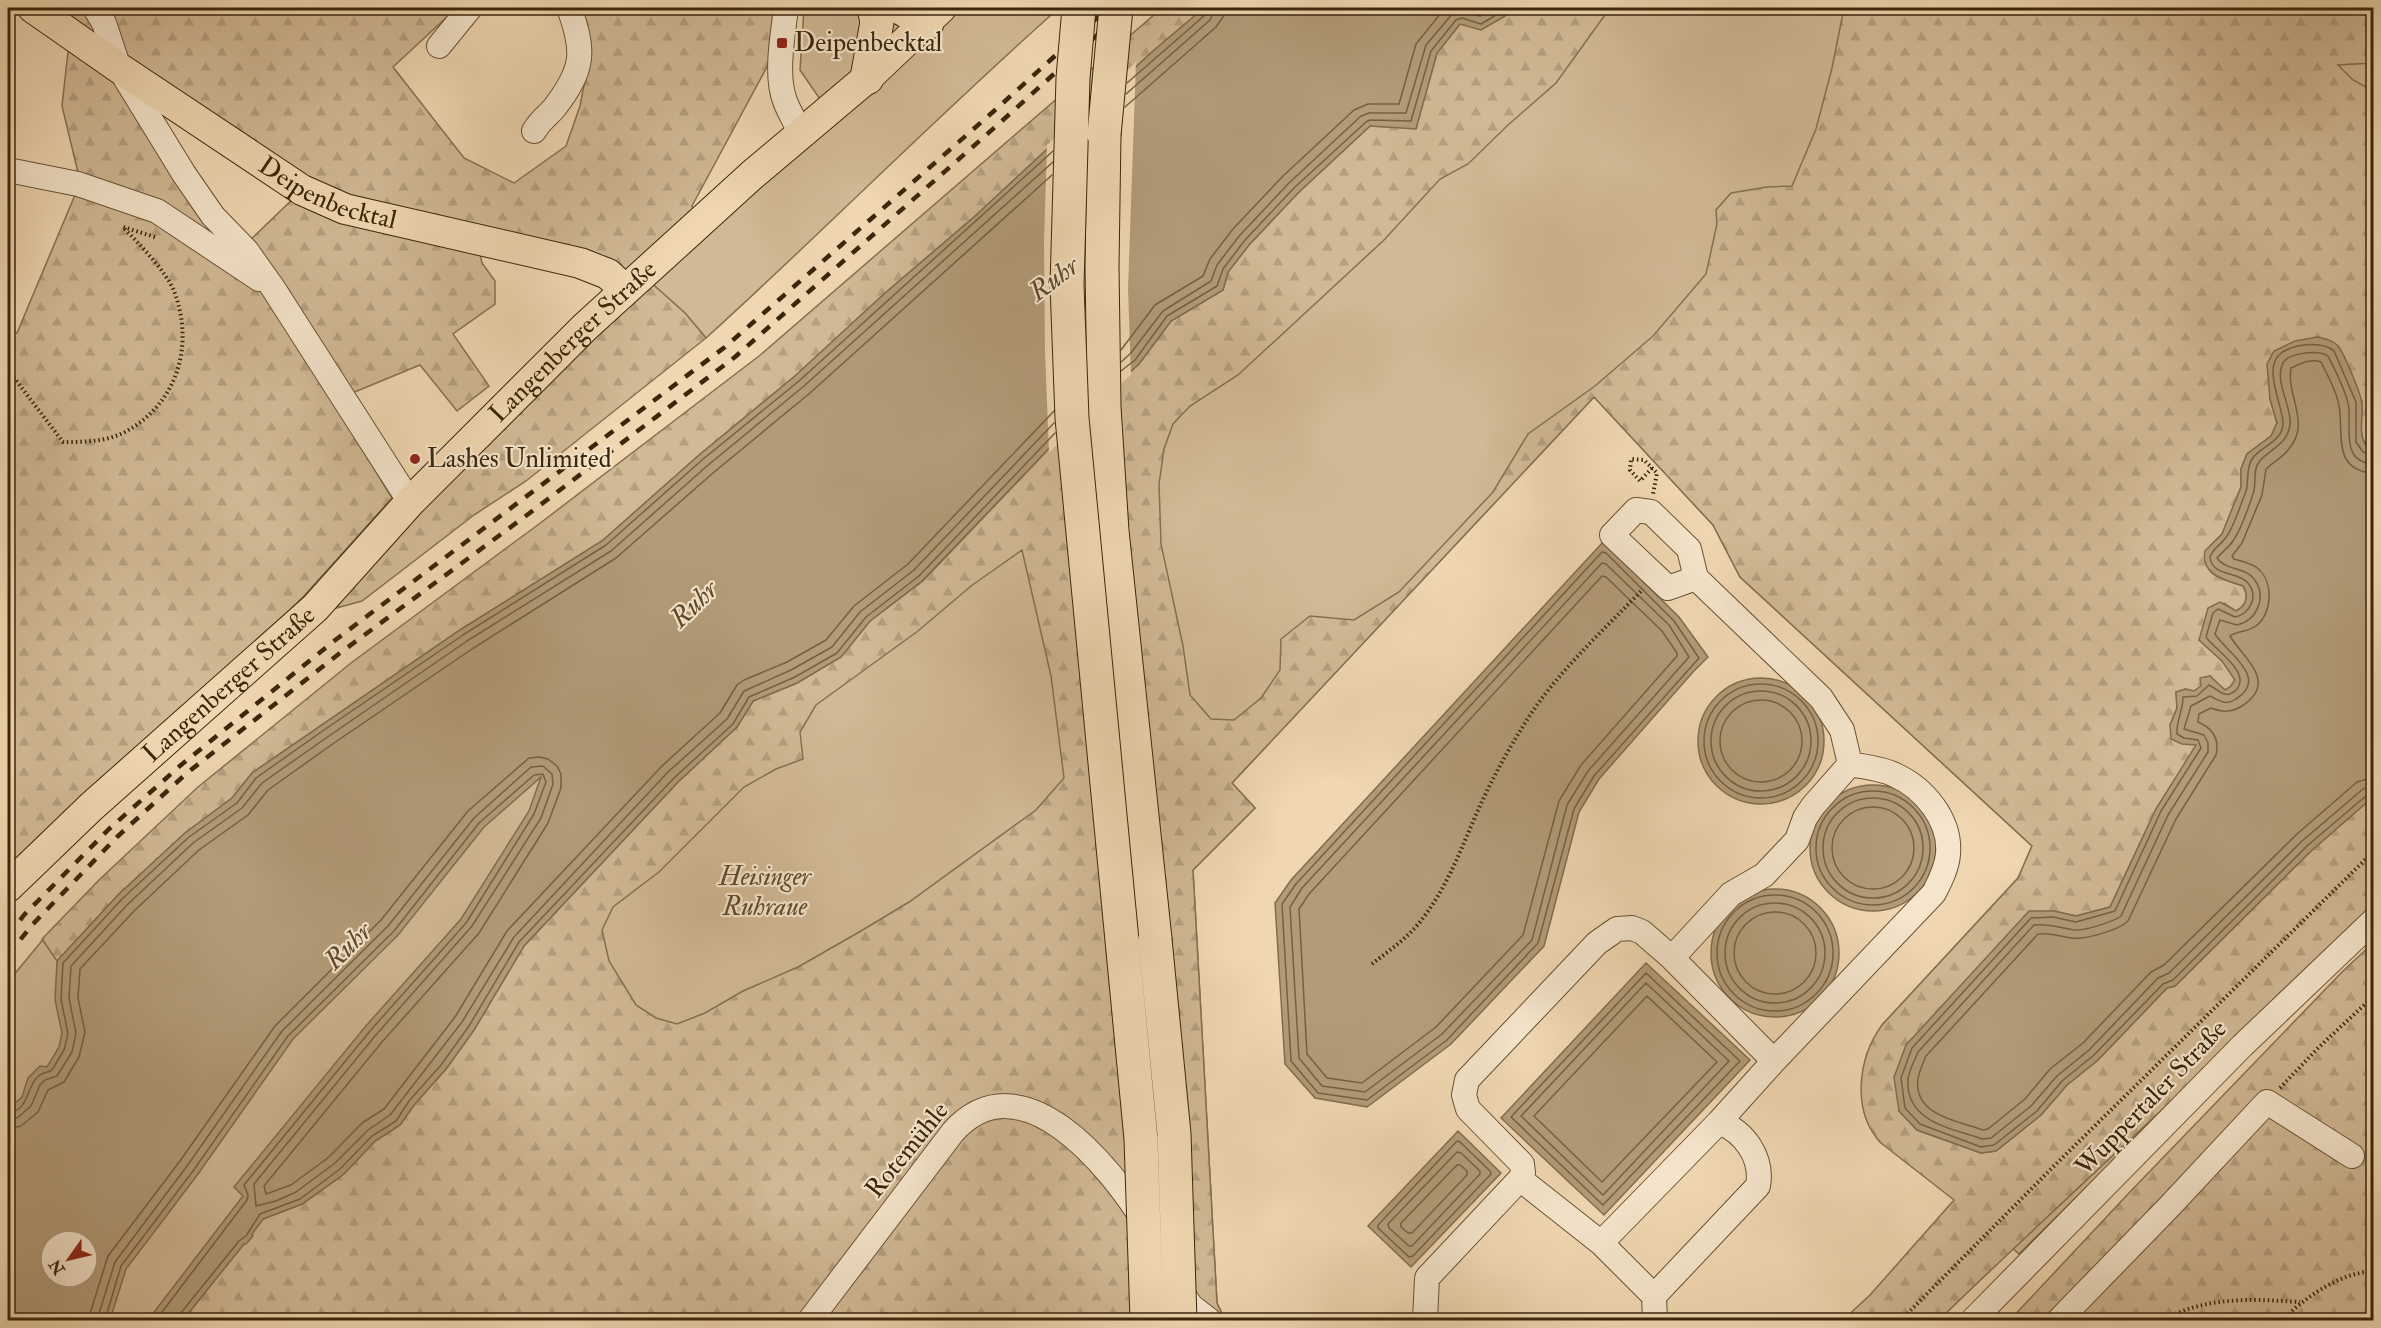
<svg xmlns="http://www.w3.org/2000/svg" width="2381" height="1328" font-family="'IM FELL Double Pica',serif">
	<style>
		.green { fill: #d1b995; stroke: #867050; stroke-width: 1.5; fill-rule: evenodd }
		.forest { fill: url(#forest-firs); stroke: #867050; stroke-width: 1.5; fill-rule: evenodd }
		.water { fill: #b29b78; stroke: #826c4c; stroke-width: 1.5; fill-rule: evenodd }
		.pier { fill: #f0d7b1 }
		.lines { fill: none; stroke-linecap: round; stroke-linejoin: round }
		.shore { stroke: #766041; stroke-width: 1.5 }
		.minor-casing { stroke: #685234; stroke-width: 26 }
		.major-casing { stroke: #3a260a; stroke-width: 32 }
		.highway-casing { stroke: #3a260a; stroke-width: 35 }
		.path { stroke: #3a260a; stroke-width: 4; stroke-dasharray: 1.5 3; stroke-linecap: butt }
		.minor { stroke: #f5e5cc; stroke-width: 24 }
		.major { stroke: #f0d7b1; stroke-width: 30 }
		.highway { stroke: #f0d7b1; stroke-width: 33 }
		.rail { stroke: #3a260a; stroke-width: 4.5; stroke-dasharray: 10 10; stroke-linecap: butt }
		.highway-bridge-casing { stroke: #3a260a; stroke-width: 35; stroke-linecap: butt }
		.highway-bridge { stroke: #f0d7b1; stroke-width: 33 }
		.poi-dot { fill: #8f2418; stroke: #f5e5cc; stroke-width: 2 }
		.labels { text-anchor: middle; dominant-baseline: central; stroke-width: 4.5; stroke-linejoin: round; paint-order: stroke }
		.poi-label { font-size: 26px; fill: #3a260a; stroke: #f5e5cc; text-anchor: start }
		.street-label { font-size: 26px; fill: #3a260a; stroke: #f5e5cc }
		.park-label { font-size: 26px; font-style: italic; fill: #604b2d; stroke: #f5e5cc }
		.water-label { font-size: 27px; font-style: italic; fill: #5e492b; stroke: #f5e5cc }
	</style>
	<defs>
		<pattern id="forest-firs" width="22" height="20" patternUnits="userSpaceOnUse" patternTransform="scale(1.5)"><rect width="22" height="20" fill="#d1b995"/><path d="M5 1l3.5 6h-7zM16 11l3.5 6h-7z" fill="#b49f7f"/></pattern>
	</defs>
	<rect width="100%" height="100%" fill="#f0d7b1"/>
	<filter id="stains"><feTurbulence type="fractalNoise" baseFrequency=".00333" numOctaves="4"/><feColorMatrix values="0 0 0 0 .2 0 0 0 0 .09 0 0 0 0 .02 0 0 0 .5 -.17"/></filter>
	<radialGradient id="worn" r=".72"><stop offset=".6" stop-color="#630" stop-opacity="0"/><stop offset="1" stop-color="#630" stop-opacity=".3"/></radialGradient>
	<path class="green" d="M804,8H1059C938,115 825,230 706,338L685,313L648,280L835,121L800,70Z
		M1169,8H2373V908L2236,1039L2019,1254L1957,1198L1879,1141L1864,1112L1862,1081L1866,1056L1882,1025L2018,878L2032,846L1740,577L1713,525L1594,397L1232,783L1255,808L1193,870L1217,1303L1225,1320H8V982L45,937L751,368ZM51,1241H87V1277H51Z"/>
	<path class="forest" d="M35,8H454L449,15L393,67L464,158L514,183L566,146L580,106L590,53L568,8H775L768,65L692,206L700,225L625,288L344,208Z
		M1162,8H1204L1153,51L974,217L884,294L795,376L698,456L602,541L460,630L252,773L232,798L185,833L118,895L57,961L42,939L99,880L198,787L351,663L539,524L759,356Z
		M1508,8H1610L1556,83L1508,125L1468,164L1440,179L1384,240L1238,375L1190,406L1173,424L1164,449L1159,484L1161,544L1183,646L1190,695L1211,719L1234,720L1261,698L1280,670L1281,639L1310,616L1354,620L1399,592L1493,492L1528,434L1595,386L1653,336L1706,274L1717,224L1716,210L1731,193L1767,187L1792,186L1816,129L1832,68L1843,13L1846,8H2373V63L2338,65L2353,80L2373,91V451C2356,442 2362,418 2362,401L2270,399L2277,423L2271,436L2247,454L2241,469V487L2222,534L2205,551C2202,576 2222,579 2243,586C2249,596 2247,605 2236,611L2224,603L2199,640L2222,661L2236,680L2231,686L2225,690L2210,676L2201,678V686L2194,691L2185,689L2176,692L2177,708L2170,725L2197,745L2156,809L2110,907L2076,916L2054,911L1899,1111L1917,1130L1981,1153L1996,1151L2041,1115L2067,1085L2098,1060L2167,988L2175,986L2311,851L2373,797V914C2229,1050 2081,1182 1939,1320H1843L1870,1295L1954,1200L1881,1143C1851,1111 1858,1058 1882,1025L2018,878L2032,846L1740,577L1713,525L1594,397L1232,783L1255,808L1193,870L1217,1303L1225,1320H183L263,1219L302,1204L344,1174L375,1141L400,1125L414,1105L446,1069L474,1030L524,946L678,782L737,727L753,701L797,683L841,657L870,621L923,581L1083,413L1139,364L1171,321L1223,290L1228,272L1249,245L1298,193L1370,126L1416,128L1437,53L1460,24L1507,15ZM1022,550L1051,676L1064,778L1036,810L909,902L861,931L798,967L743,991L705,1013L677,1024L656,1018L636,1005L609,961L602,930L613,907L659,872L744,787L776,769L803,759L800,732L816,705L918,631L971,586Z
		M70,34L129,75L256,264L80,181L62,106Z
		M80,183L260,268L334,403L392,498L303,597L8,883V327L17,333Z
		M301,191L477,241L482,263L495,281V304L453,334L489,386L457,411L420,365L345,396L243,247Z
		M648,280L685,313L706,338L526,481L474,515L362,601L318,613Z
		M2373,943V1320H2010L2128,1194L2342,972Z"/>
	<path class="water" d="M1204,8H1508L1507,15L1481,30L1460,24L1437,53L1416,129L1370,126L1298,193L1249,245L1228,272L1223,290L1171,321L1139,364L1083,413L922,581L870,621L841,657L797,683L753,701L737,727L678,782L524,946L474,1030L446,1069L414,1105L400,1125L375,1141L344,1174L302,1204L263,1219L252,1234L253,1236L246,1244H244L183,1320H148L243,1196L234,1187L365,1027L461,919L529,811L541,777L484,827L398,935L293,1039L198,1174L126,1269L110,1320H8V1109L22,1097L28,1078L40,1066L47,1067L59,1047L62,1033L55,1000L57,961L118,895L185,833L232,798L252,773L460,630L602,541L698,456L795,376L884,294L974,217L1153,51ZM51,1241H87V1277H51Z
		M2317,337C2325,339 2333,340 2338,346C2344,353 2359,390 2361,399C2366,418 2353,440 2373,451V797L2311,851L2175,986L2167,988L2098,1060L2067,1085L2041,1115L1996,1151L1981,1153L1917,1130L1899,1111L1894,1077L1906,1045L2029,911H2054L2076,916L2110,907L2156,809L2196,745L2182,744L2171,739L2170,725L2177,708L2176,692L2186,689L2194,691L2201,686L2200,678L2210,676L2225,690L2231,686L2235,680L2222,661L2199,640L2208,608L2220,602L2236,611C2247,605 2249,596 2243,586C2225,580 2200,574 2205,551L2222,534L2241,487V469L2247,454L2271,436L2277,423L2270,399L2267,364L2274,351L2295,341Z
		M1603,542L1679,617L1708,657L1693,672L1599,779L1579,812L1544,946L1451,1044L1367,1107L1315,1098L1285,1064L1275,903L1291,880Z
		M1698 741a63 63 0 1 1 126 0a63 63 0 1 1-126 0Z
		M1810 848a63 63 0 1 1 126 0a63 63 0 1 1-126 0Z
		M1711 953a64 64 0 1 1 128 0a64 64 0 1 1-128 0Z
		M1646,963L1750,1060L1604,1215L1501,1118Z
		M1458,1131L1501,1173L1411,1267L1368,1226Z"/>
	<path class="pier" d="M1136,62L1128,289L1131,375L1085,415L1049,453L1045,352L1044,243L1047,145Z"/>
	<g class="lines">
		<path class="shore" d="M1127,83L1205,15L1208,8
			M1126,94L1210,20L1215,8
			M1125,107L1216,27L1223,17L1224,8
			M1121,350L1155,305L1203,276L1210,259L1233,229L1282,177L1354,110L1368,104H1399L1416,44L1445,8
			M1121,362L1130,354L1163,311L1211,281L1217,265L1240,235L1289,183L1361,116L1369,113H1406L1426,45L1453,13L1462,11L1480,16L1494,8
			M1121,371L1135,360L1167,316L1217,286L1223,269L1245,240L1294,188L1366,122L1370,120L1411,121L1431,51L1456,20L1462,18L1481,24L1501,12L1502,8
			M2374,456L2363,452L2356,442V402L2334,351C2321,340 2291,344 2279,355C2264,369 2282,405 2283,422C2284,442 2260,446 2252,459C2245,470 2250,483 2245,494C2239,508 2235,524 2227,536C2222,544 2213,548 2210,557C2212,577 2238,571 2248,583C2259,596 2250,614 2235,617L2218,609L2213,613L2206,637C2214,649 2251,672 2237,689C2226,701 2219,690 2209,685L2197,696L2183,697C2183,711 2176,721 2177,734L2184,738L2198,740L2201,748L2161,811L2115,911L2076,922L2053,917L2031,918L1912,1048L1901,1078L1905,1108L1920,1124L1981,1147L1994,1145L2037,1111L2062,1081L2094,1055L2163,984L2173,980L2307,846L2367,795L2374,793
			M2374,464C2338,462 2353,424 2348,403C2344,387 2335,370 2328,356C2318,349 2286,353 2282,365C2275,383 2292,407 2290,424C2288,445 2270,448 2259,462C2252,471 2257,484 2253,494C2248,509 2242,528 2233,541C2229,547 2222,552 2217,558C2226,571 2246,567 2254,579C2267,596 2258,620 2237,625L2220,620L2215,634C2226,652 2270,678 2236,699C2226,706 2220,701 2210,696L2191,706L2184,729L2204,735L2208,743V752L2168,815L2121,916C2113,922 2084,931 2074,930C2060,928 2049,923 2034,925L1918,1052C1915,1060 1909,1070 1908,1079C1905,1122 1951,1128 1982,1139L1991,1138L2031,1106L2057,1076L2089,1050L2158,978L2169,973L2302,841L2363,789L2374,786
			M2374,473C2331,471 2344,431 2339,406C2337,391 2327,375 2321,362C2311,358 2300,364 2291,368C2286,397 2312,423 2288,450C2282,458 2273,462 2266,469L2262,495L2242,543L2232,556L2234,559C2241,561 2250,563 2256,567C2274,580 2273,613 2256,626C2248,632 2237,631 2230,636C2243,658 2279,682 2242,706C2231,713 2222,712 2211,708L2199,714L2198,722C2212,728 2220,738 2216,755L2176,819L2128,921C2119,930 2085,940 2072,938C2060,937 2051,932 2038,934L1926,1056C1923,1063 1919,1072 1918,1079C1913,1115 1957,1121 1983,1130L1988,1129L2025,1099L2050,1069L2083,1043L2151,972L2164,965L2297,834L2357,782L2374,777
			M1602,552L1606,553L1674,621L1699,658L1594,776L1574,809L1538,943L1447,1040L1367,1100L1318,1093L1291,1061L1282,904L1296,884Z
			M1602,563L1606,564L1669,625L1689,657L1588,771L1567,805L1532,940L1442,1034L1365,1092L1322,1086L1299,1058L1290,907L1302,888Z
			M1602,576L1606,577L1662,631L1677,653V656L1581,765L1559,801L1523,935L1436,1027L1362,1083L1327,1078L1307,1054L1299,909L1309,894Z
			M1704 741a57 57 0 1 1 114 0a57 57 0 1 1-114 0Z
			M1711 741a50 50 0 1 1 100 0a50 50 0 1 1-100 0Z
			M1720 741a41 41 0 1 1 82 0a41 41 0 1 1-82 0Z
			M1816 848a57 57 0 1 1 114 0a57 57 0 1 1-114 0Z
			M1823 848a50 50 0 1 1 100 0a50 50 0 1 1-100 0Z
			M1832 848a41 41 0 1 1 82 0a41 41 0 1 1-82 0Z
			M1717 953a58 58 0 1 1 116 0a58 58 0 1 1-116 0Z
			M1725 953a50 50 0 1 1 100 0a50 50 0 1 1-100 0Z
			M1734 953a41 41 0 1 1 82 0a41 41 0 1 1-82 0Z
			M1646,973L1740,1061L1603,1205L1511,1117Z
			M1646,983L1729,1061L1603,1195L1521,1116Z
			M1647,996L1717,1062L1602,1182L1534,1116Z
			M8,1113C28,1110 26,1092 35,1080C40,1072 45,1074 52,1070L64,1050L68,1034L61,999L63,963L122,899L189,837L237,803L256,778L324,730L463,635L606,545L702,460L799,381L1053,151
			M8,1120L17,1118L31,1106L40,1085L45,1080L57,1076L72,1052L76,1033L69,998L71,966L127,905L193,843L242,808L262,783L329,736L467,641L611,551L707,466L804,386L1053,162
			M8,1129L21,1126L38,1112L48,1090L64,1082L79,1057L85,1032L78,998L80,969L134,911L199,850L248,815L268,790L334,743L472,649L616,558L713,473L810,393L1052,175
			M1457,1141L1460,1142L1490,1171L1491,1174L1413,1256L1409,1257L1378,1228V1225Z
			M1457,1152L1461,1153L1480,1171V1174L1412,1246H1409L1389,1228L1388,1224Z
			M1457,1165H1460L1467,1171V1175L1412,1233H1408L1401,1227V1223Z
			M88,1320L108,1256L180,1161L275,1026L381,920L468,811L529,758L539,757L548,759L557,766L561,774V788L548,823L479,933L382,1042L264,1186L266,1194L291,1185L329,1157L362,1123L384,1109L455,1017L507,931L662,766L720,713L737,685L744,680L787,662L826,640L854,606L908,564L1054,411
			M97,1320L115,1262L187,1166L282,1031L388,926L474,818L531,767L543,766L552,774L553,784L541,818L472,926L375,1036L254,1184L256,1206L276,1201L296,1192L335,1163L368,1130L390,1115L462,1022L514,937L668,772L727,719L744,691L791,670L832,647L860,612L914,570L1054,423
			M105,1320L121,1266L193,1171L288,1036L394,931L479,823L534,775L543,774L546,782L534,814L466,923L370,1031L244,1185L248,1195L247,1200L156,1320
			M179,1320L180,1314L239,1241L246,1236L260,1214L300,1199L340,1169L372,1136L396,1121L409,1101L441,1065L469,1026L519,942L674,778L733,724L749,697L795,677L837,653L866,617L919,576L1055,433"/>
		<defs>
			<path id="minor" d="M95,8L104,23L119,68L184,174L213,216L246,250L273,288L410,502
				M786,8C783,34 775,75 785,101C789,112 796,123 801,134
				M439,46L470,8
				M534,131C541,119 547,117 555,107C584,69 585,51 569,8
				M8,170L78,184L157,211L259,279
				M1696,578L1668,588L1612,535L1636,510L1651,512L1689,549L1696,578L1821,698L1842,730L1850,764C1864,767 1881,768 1895,775C1924,788 1951,820 1948,854C1947,868 1940,881 1934,893L1774,1061
				M1672,958L1731,894L1764,875L1797,840L1805,818L1813,806L1850,764
				M1520,1179L1601,1243
				M1177,1286L1191,1306L1209,1320
				M810,1320L953,1132C1021,1056 1110,1166 1145,1223
				M1425,1320L1427,1278L1520,1179L1523,1173L1522,1164L1468,1109L1464,1095L1467,1080L1597,943L1617,929L1632,928L1642,932L1672,958L1774,1061L1719,1122C1745,1132 1763,1158 1758,1186L1654,1296
				M1655,1320L1654,1296L1601,1243L1719,1122
				M1973,1320L2242,1046L2374,920
				M2059,1320L2168,1208L2267,1102L2352,1156"/>
			<g id="major">
				<path id="s1" d="M33,8L119,68L302,190L345,209L580,263L608,274L625,290"/>
				<path id="s2" d="M8,887L91,807L315,608L410,502L585,327L752,175L867,78L941,8"/>
			</g>
			<path id="highway" d="M901,8L927,23
				M867,78L877,22L874,8
				M1104,135L1102,266L1104,407L1112,531L1155,939"/>
		</defs>
		<use href="#minor" class="minor-casing"/>
		<use href="#major" class="major-casing"/>
		<use href="#highway" class="highway-casing"/>
		<path class="path" d="M8,370L63,442C83,442 106,442 125,432C177,404 195,346 174,291C166,271 139,244 123,227L155,237
			M1652,468L1640,481L1630,470L1631,459L1644,460L1657,473L1653,494
			M1372,964C1390,950 1410,936 1423,918C1449,884 1462,846 1479,808C1492,779 1508,750 1525,723C1556,673 1602,632 1643,589
			M2280,1088L2319,1047L2374,996
			M1901,1320L2052,1168L2374,851
			M2163,1320C2207,1296 2252,1299 2300,1302
			M2282,1320C2306,1297 2339,1273 2374,1271"/>
		<use href="#minor" class="minor"/>
		<use href="#major" class="major"/>
		<use href="#highway" class="highway"/>
		<path class="rail" d="M8,936L24,915L109,829L181,765L334,641L725,347L994,111L1108,8
			M8,955L33,924L117,837L187,773L340,653L527,515L735,357L1003,120L1127,8"/>
		<defs>
			<path id="highway-bridge" d="M1079,8L1073,78L1067,285L1072,418L1141,1139L1147,1320
				M1104,135L1116,8
				M1155,939L1174,1134L1180,1320"/>
		</defs>
		<use href="#highway-bridge" class="highway-bridge-casing"/>
		<use href="#highway-bridge" class="highway-bridge"/>
	</g>
	<g class="poi-dot">
		<rect x="776" y="37" width="12" height="12" rx="3"/>
		<circle cx="415" cy="459" r="6"/>
	</g>
	<g class="labels">
		<g class="poi-label">
			<text x="794" y="43">Deipenbecktal</text>
			<text x="427" y="459">Lashes Unlimited</text>
		</g>
		<g class="street-label">
			<text stroke="none"><textPath href="#s1" startOffset="350">Deipenbecktal</textPath></text>
			<text stroke="none"><textPath href="#s2" startOffset="786">Langenberger Straße</textPath></text>
			<text stroke="none"><textPath href="#s2" startOffset="300">Langenberger Straße</textPath></text>
			<text transform="translate(2151 1098) rotate(-46)">Wuppertaler Straße</text>
			<text transform="translate(907 1150) rotate(-51)">Rotemühle</text>
		</g>
		<g class="park-label">
			<text x="765" y="877">Heisinger<tspan x="765" dy="30">Ruhraue</tspan></text>
		</g>
		<g class="water-label">
			<text transform="translate(1054 279) rotate(-37)">Ruhr</text>
			<text transform="translate(694 604) rotate(-44)">Ruhr</text>
			<text transform="translate(348 946) rotate(-45)">Ruhr</text>
		</g>
	</g>
	<rect width="2381" height="1328" fill="none" stroke="#f0d7b1" stroke-width="30"/>
	<rect x="9" y="9" width="2363" height="1310" fill="none" stroke="#3a260a" stroke-width="3"/>
	<rect x="15" y="15" width="2351" height="1298" fill="none" stroke="#3a260a" stroke-width="1.5"/>
	<g transform="translate(69 1259) rotate(236)"><circle r="28" fill="#f5e5cc" stroke="#aa997e" stroke-width="1.5"/>
	<path d="M0-4.5L10 22L0 15L-10 22Z" fill="#8f2418"/>
	<text y="-9" font-size="16" font-weight="bold" text-anchor="middle" fill="#3a260a">N</text>
	</g>
	<rect width="100%" height="100%" filter="url(#stains)"/>
	<rect width="100%" height="100%" fill="url(#worn)"/>
</svg>
